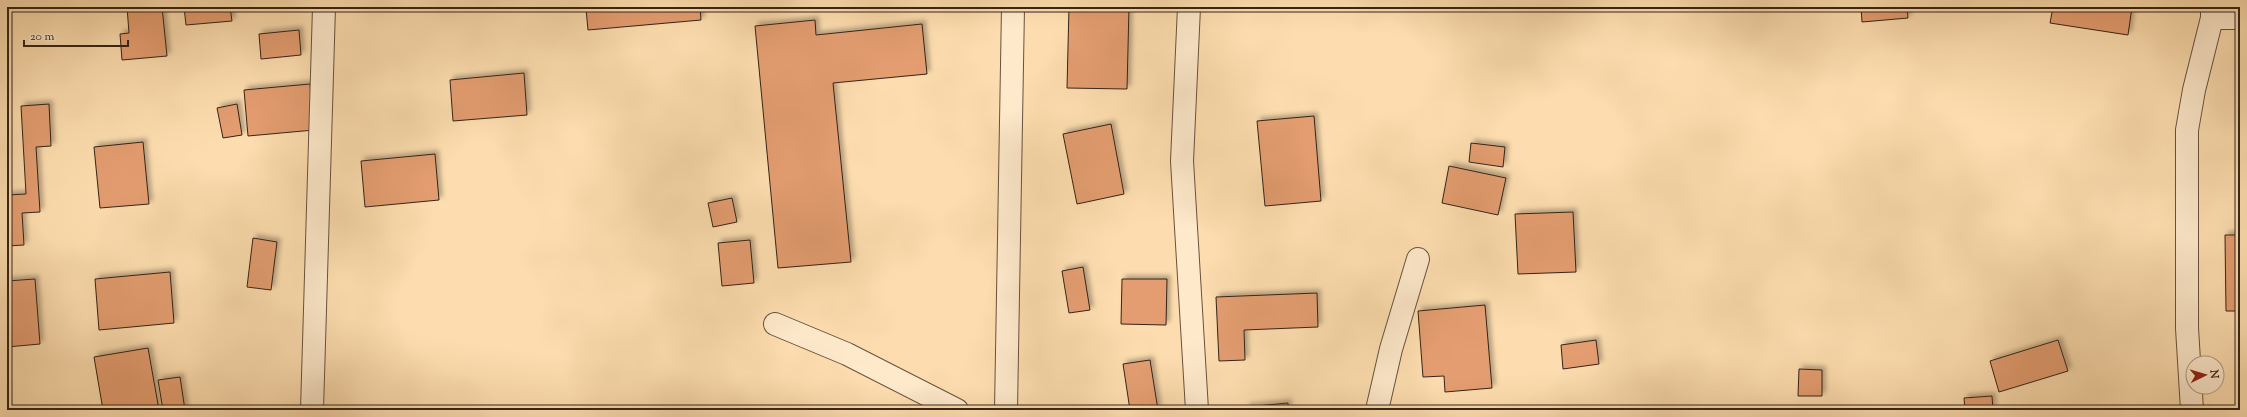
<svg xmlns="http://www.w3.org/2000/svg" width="2247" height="417" font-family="'Sorts Mill Goudy',serif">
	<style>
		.building { fill: #e39d6f; stroke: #342418; filter: url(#shadow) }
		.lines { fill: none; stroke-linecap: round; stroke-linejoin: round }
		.minor-casing { stroke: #66523e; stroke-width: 24 }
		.minor { stroke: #fee9cb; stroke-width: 22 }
	</style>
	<defs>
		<filter id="shadow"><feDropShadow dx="3.5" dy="-3.5" stdDeviation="2" flood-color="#0004"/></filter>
	</defs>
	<rect width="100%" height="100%" fill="#fdddaf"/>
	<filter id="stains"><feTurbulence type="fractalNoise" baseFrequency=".005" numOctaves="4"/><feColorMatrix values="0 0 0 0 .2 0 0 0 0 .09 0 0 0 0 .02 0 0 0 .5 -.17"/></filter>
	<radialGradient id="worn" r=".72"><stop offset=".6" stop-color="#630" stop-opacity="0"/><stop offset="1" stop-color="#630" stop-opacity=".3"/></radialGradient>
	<path class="building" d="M127,7H162L167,56L122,60L120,34L129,33Z
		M184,7H230L232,21L186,25Z
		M605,7H700L701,20L588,30L586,9Z
		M1069,7H1129L1127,89L1067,88Z
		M1861,7H1907L1908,18L1862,22Z
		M2053,7H2132L2128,35L2050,23Z
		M815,20L816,35L922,24L927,74L833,83L851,262L778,268L755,26Z
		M299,30L301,55L261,59L259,34Z
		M524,73L527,115L453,121L450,80Z
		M310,84L314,130L248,136L244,90Z
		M49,104L51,146L36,147L40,212L22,213L24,245L7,246V195L26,194L21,106Z
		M237,104L242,135L223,138L217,108Z
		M1314,116L1321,201L1265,206L1257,121Z
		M1111,124L1124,194L1077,204L1063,134Z
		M143,142L149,204L100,208L94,147Z
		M1471,143L1505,147L1503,167L1469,162Z
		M435,154L439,200L365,207L361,161Z
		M1449,166L1506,178L1498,215L1442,203Z
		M732,198L737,222L713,227L708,203Z
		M1573,212L1576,272L1518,274L1515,214Z
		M2225,235H2240V311H2226Z
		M253,238L277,242L271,290L247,287Z
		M750,240L754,283L722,286L718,243Z
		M1083,267L1090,310L1069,313L1062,271Z
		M170,272L174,323L99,330L95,279Z
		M35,279L40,344L7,347V281Z
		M1122,279H1167L1166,325L1121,324Z
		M1317,293L1318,327L1244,330L1245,360L1219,361L1216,297Z
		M1485,305L1492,388L1445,392L1444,376L1423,377L1418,311Z
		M1596,340L1599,364L1563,369L1561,345Z
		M2058,340L2068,371L1999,392L1990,361Z
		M148,348L159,410H103L94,357Z
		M1150,360L1158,410H1130L1123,364Z
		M1799,369L1822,370V396H1798Z
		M180,377L185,410H163L158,380Z
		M1992,396L1993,410H1965L1964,398Z
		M1288,403V410H1247L1246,407Z"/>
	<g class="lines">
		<defs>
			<path id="minor" d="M1189,7L1182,161L1197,410
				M2212,18H2240
				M775,324L847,354L957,410
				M312,410L324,7
				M1006,410L1013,7
				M1377,410L1391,349L1418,259
				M2192,410L2187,328V130L2194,90L2212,18V7"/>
		</defs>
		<use href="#minor" class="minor-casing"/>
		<use href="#minor" class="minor"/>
	</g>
	<rect width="2247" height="417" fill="none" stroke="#fdddaf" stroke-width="24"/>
	<rect x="8" y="8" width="2231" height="401" fill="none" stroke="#342418" stroke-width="2"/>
	<rect x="12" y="12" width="2223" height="393" fill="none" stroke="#342418"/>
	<g transform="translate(2205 375) rotate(85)"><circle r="19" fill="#fee9cb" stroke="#ad9a83"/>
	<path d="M0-3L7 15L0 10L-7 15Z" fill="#8f2418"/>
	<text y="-6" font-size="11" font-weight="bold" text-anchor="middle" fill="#342418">N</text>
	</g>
	<path d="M24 40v6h104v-6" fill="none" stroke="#342418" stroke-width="2"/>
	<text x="30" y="40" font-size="12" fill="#342418" stroke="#fee9cb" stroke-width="3" paint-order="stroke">20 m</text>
	<rect width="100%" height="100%" filter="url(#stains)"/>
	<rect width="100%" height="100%" fill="url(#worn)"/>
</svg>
